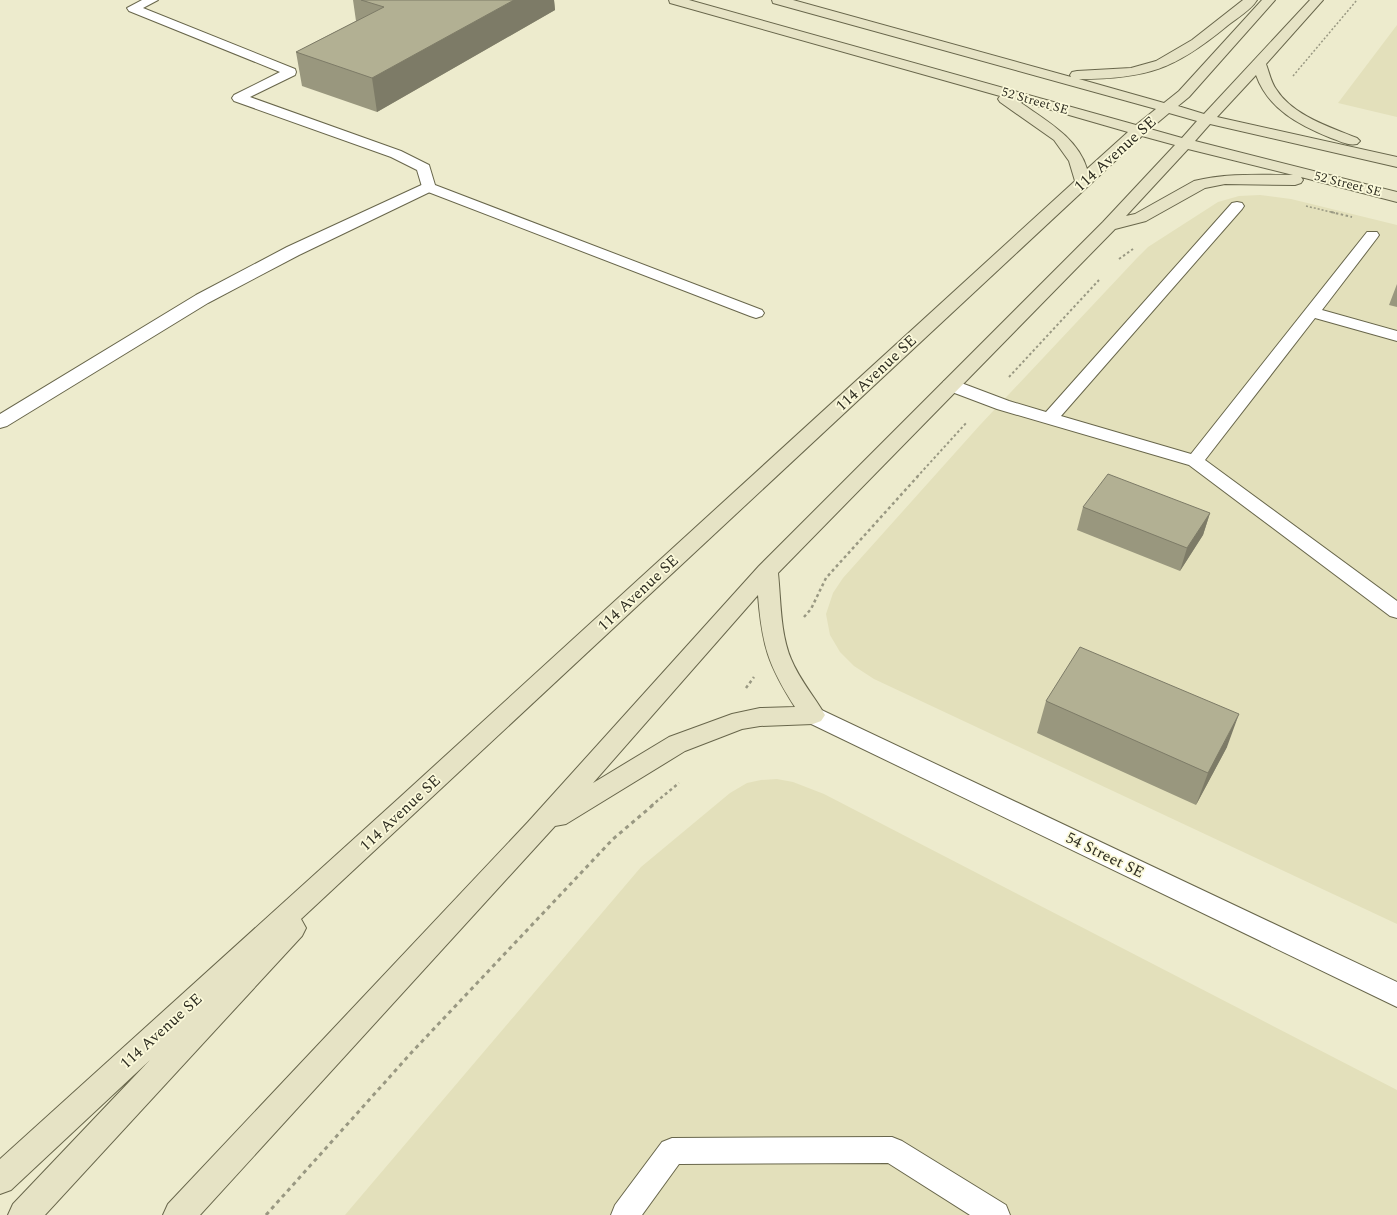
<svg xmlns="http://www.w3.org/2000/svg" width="1397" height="1215" font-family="Spectral,serif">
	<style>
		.built { fill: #e3e0bb }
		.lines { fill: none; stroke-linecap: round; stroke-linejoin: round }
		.service-casing { stroke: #68664b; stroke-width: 2 }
		.minor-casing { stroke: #68664b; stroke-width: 2 }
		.secondary-casing { stroke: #68664b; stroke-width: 2 }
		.path-far3 { stroke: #999882; stroke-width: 1.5; stroke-dasharray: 2 2; stroke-linecap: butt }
		.path-far2 { stroke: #999882; stroke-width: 2; stroke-dasharray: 2.5 2.5; stroke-linecap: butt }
		.path-far1 { stroke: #999882; stroke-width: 2.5; stroke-dasharray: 3 3; stroke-linecap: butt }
		.path { stroke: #999882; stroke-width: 3; stroke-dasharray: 4 4; stroke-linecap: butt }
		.service { fill: #fff; fill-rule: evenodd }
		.minor { fill: #fff; fill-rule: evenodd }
		.secondary { fill: #e6e3c5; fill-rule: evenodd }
		.wall { fill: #99977e }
		.shaded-wall { fill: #7d7b67 }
		.building { fill: #b2b093; stroke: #7d7b67 }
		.labels { text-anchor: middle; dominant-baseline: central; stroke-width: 3.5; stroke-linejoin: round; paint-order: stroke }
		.far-street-label { font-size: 13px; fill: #2e2d21; stroke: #fbf9da }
		.street-label { font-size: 16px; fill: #2e2d21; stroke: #fbf9da }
	</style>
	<rect width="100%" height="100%" fill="#edebcd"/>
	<path class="built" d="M1397,25V117L1338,103Z
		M1260,195L1291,199L1397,225V924L874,679L854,666L840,652L830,635L826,614L833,593L843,578L980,425L1137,258L1148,247L1218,202L1239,196Z
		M777,779L793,782L824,794L1397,1090V1215H345L641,867L730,793L747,783L761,780Z"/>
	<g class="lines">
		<defs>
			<path id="service" d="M142,0H158L143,8L295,69L296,72L295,75L250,97L401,151L429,165L435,185L762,310L764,313L762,316L756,318L750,316L423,190L417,170L391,157L234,101L232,98L234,95L280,72L129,11L127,8Z
				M1237,202L1242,203L1244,206L1242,209L1061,416L1191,454L1367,232H1377L1379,235L1377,238L1322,310L1397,331V341L1315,318L1205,460L1397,601V618L1390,616L1189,465L997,409L944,389L942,385L944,381L950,380L956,381L1009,401L1046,412L1232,203Z
				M892,1137L902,1141L1006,1205L1010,1215H970L888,1163L679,1164L642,1215H611L615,1205L662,1142L672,1138Z"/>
			<path id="minor" d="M428,182L434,184L436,187L434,190L299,255L208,303L7,426L0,428V414L196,295L287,247Z
				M813,706L1397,982V1007L805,721L801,715L805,709Z"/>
			<path id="secondary" d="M669,0H689L1136,125L1156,109L773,3L772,0H793L1071,77L1070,75L1072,72L1077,71L1131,68L1156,61L1192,40L1243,0H1257C1251,10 1237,18 1227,26C1175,69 1147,79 1079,79L1164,103L1179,91L1262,0H1275L1189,97L1178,106L1204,114L1310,0H1323L1266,64C1269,72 1271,82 1276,89C1293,116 1330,127 1357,138L1360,141L1357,144C1348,146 1340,141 1331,138C1299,125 1268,109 1256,75L1217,117L1397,157V167L1210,124L1195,141L1397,192V202L1301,177L1303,180L1301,183L1295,185L1225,184L1205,188L1146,221L1115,229L778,573C781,601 780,632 791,659C799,679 814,696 825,715L821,721L813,724L760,726L742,729L685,751L566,824L555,826L200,1215H163L168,1204L528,822L759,566L1103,222L1175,145L1142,136L301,919L306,928L302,936L45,1215H8L13,1204L150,1060L11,1190L0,1194V1159L398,799L1075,181L1069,161L1054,140L1000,102L998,99L1000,96L670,3ZM1017,100L1128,132L1087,169C1078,137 1043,119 1017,100ZM1169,113L1197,121L1182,138L1150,129ZM1188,149L1293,175C1259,175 1227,173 1194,181L1135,214L1126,216ZM758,595C762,645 768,665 795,707L760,708L732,714L669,737L593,783Z"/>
		</defs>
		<use href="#service" class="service-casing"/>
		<use href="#minor" class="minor-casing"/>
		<use href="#secondary" class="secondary-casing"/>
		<path class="path-far3" d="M1293,76L1357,0
			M1306,206L1335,213"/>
		<path class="path-far2" d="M1331,212L1352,217
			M1119,259L1133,249
			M1009,377L1099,280
			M917,477L967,422"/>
		<path class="path-far1" d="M804,617L811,609L826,578L918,476
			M746,688L754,677
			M651,806L679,783"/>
		<path class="path" d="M266,1215L412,1052L613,839L653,805"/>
		<use href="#service" class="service"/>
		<use href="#minor" class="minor"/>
		<use href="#secondary" class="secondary"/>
	</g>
	<path class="wall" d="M353,0H554L555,10L377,112L302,86L296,52L356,21Z
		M1397,284V307L1389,305Z
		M1083,507L1210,513L1203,535L1180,571L1077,530Z
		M1046,701L1227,747L1196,805L1037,733Z"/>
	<path class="shaded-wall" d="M514,0H554L555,10L377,112L372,78Z
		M1210,513L1203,535L1180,571L1187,548Z
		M1239,714L1227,747L1196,805L1208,773Z"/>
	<path class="building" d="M361,0H514L372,78L296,52L384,7Z
		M1108,474L1210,513L1187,548L1083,507Z
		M1080,647L1239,714L1208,773L1046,701Z"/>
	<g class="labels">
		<g class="far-street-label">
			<text transform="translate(1035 101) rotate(16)">52 Street SE</text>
			<text transform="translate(1348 184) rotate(14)">52 Street SE</text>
		</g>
		<g class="street-label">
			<text transform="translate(1115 154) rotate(-42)">114 Avenue SE</text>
			<text transform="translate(876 373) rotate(-43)">114 Avenue SE</text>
			<text transform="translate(638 593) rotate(-43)">114 Avenue SE</text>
			<text transform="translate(400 813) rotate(-43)">114 Avenue SE</text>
			<text transform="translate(1105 855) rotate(26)">54 Street SE</text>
			<text transform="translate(161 1031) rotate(-42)">114 Avenue SE</text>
		</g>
	</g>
</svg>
